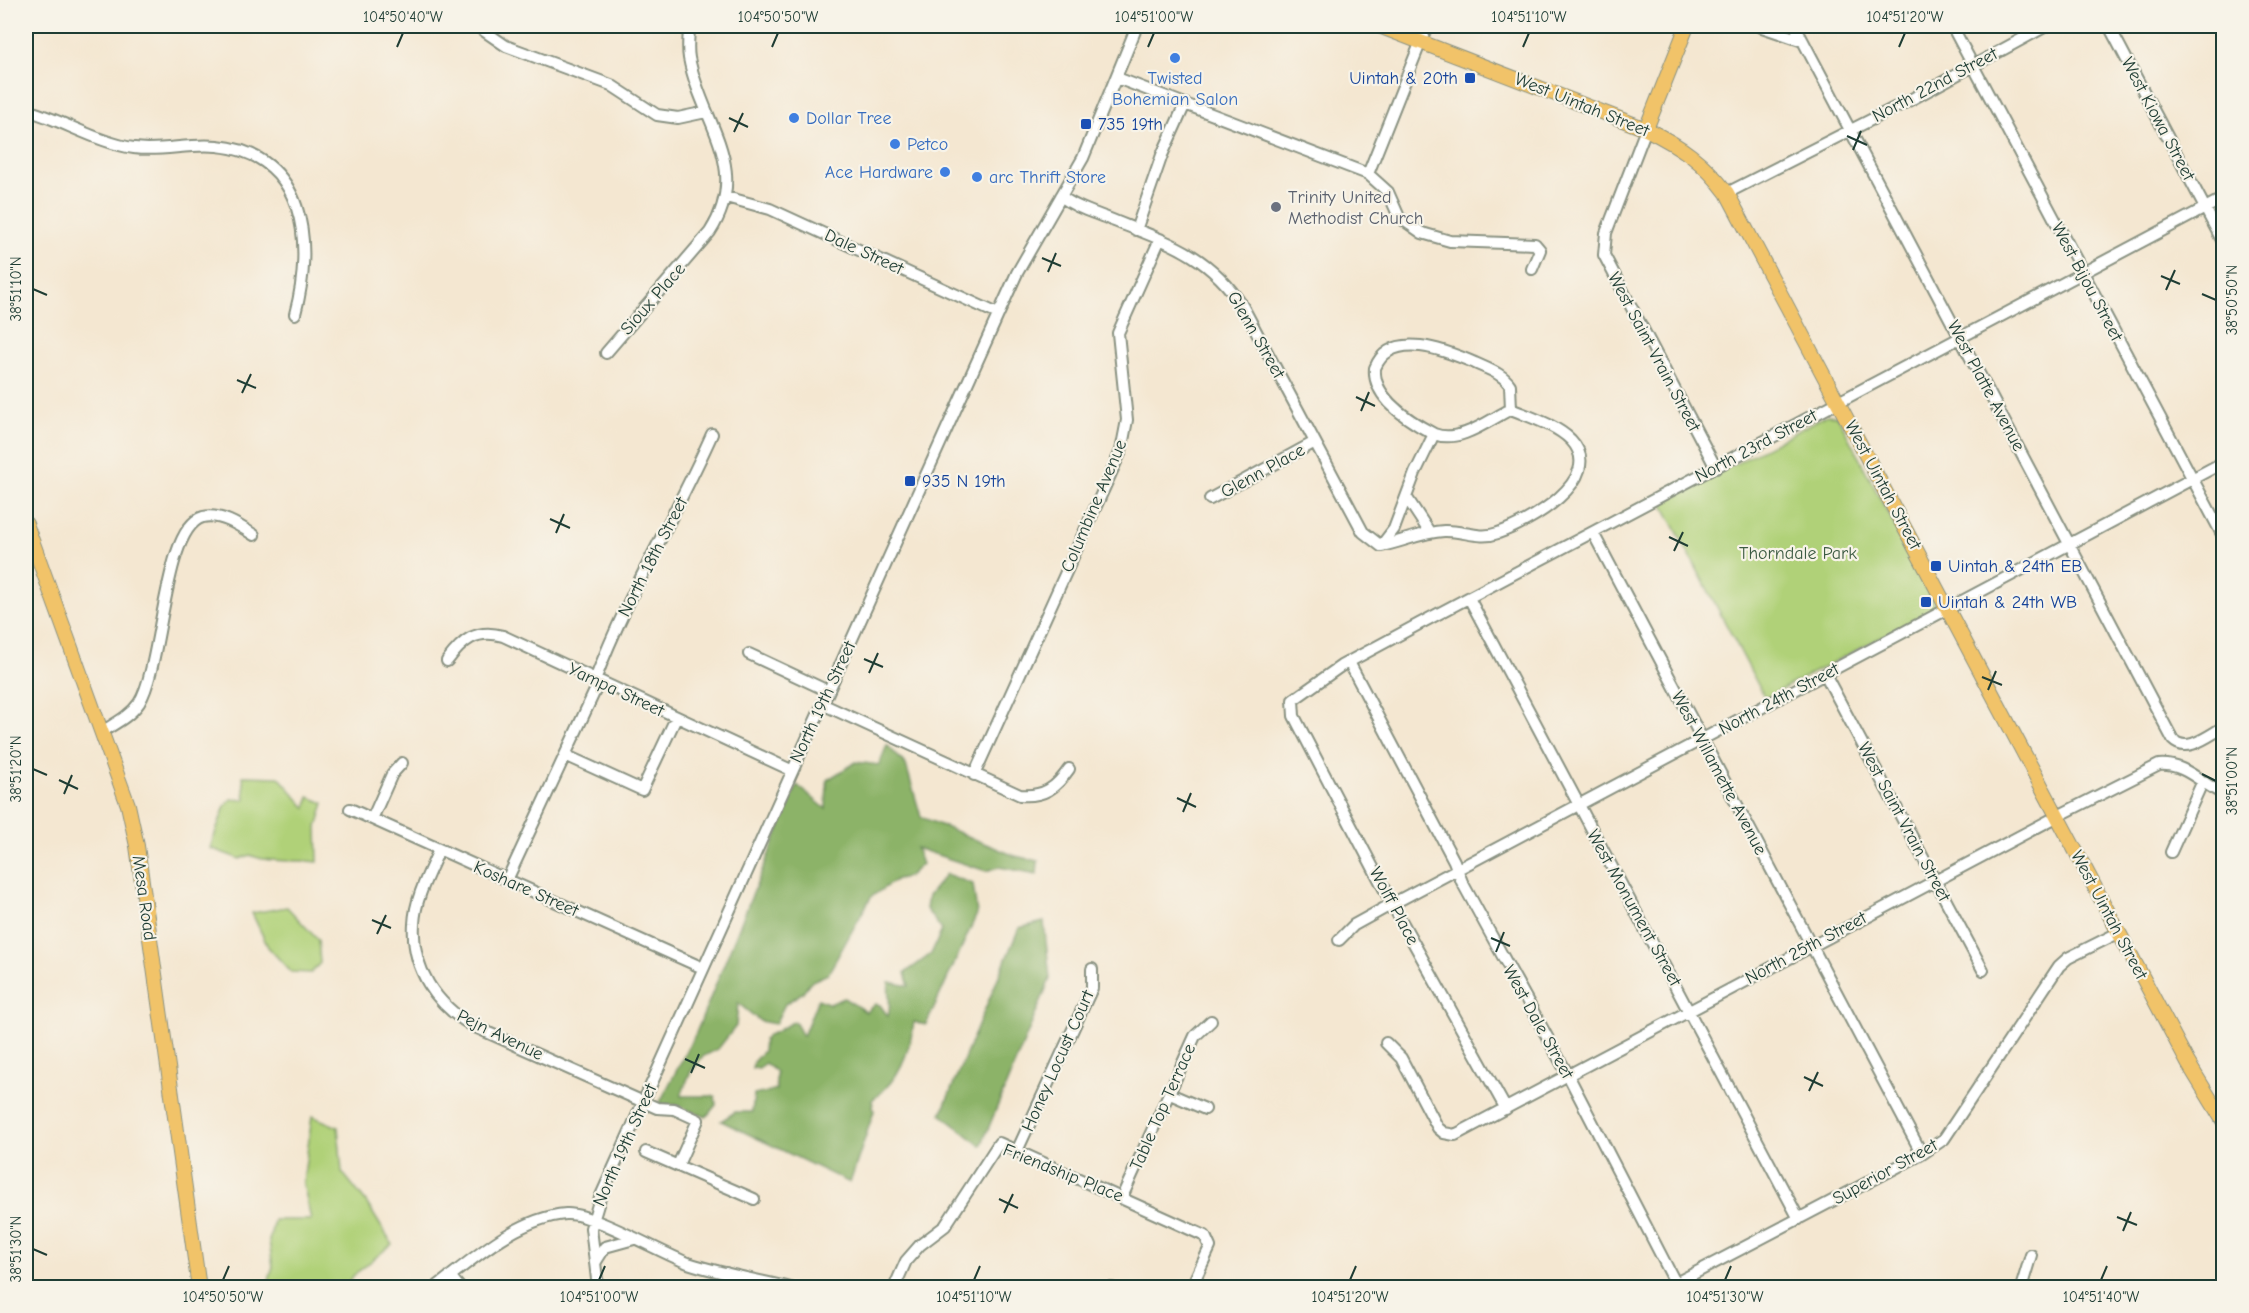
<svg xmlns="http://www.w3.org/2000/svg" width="2249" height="1313" font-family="'Comic Neue',sans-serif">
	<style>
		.green { fill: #b0d178; stroke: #688756; stroke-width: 1.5 }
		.forest { fill: #8cb368; stroke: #56784e; stroke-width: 1.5 }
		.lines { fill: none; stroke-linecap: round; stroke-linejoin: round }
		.minor-casing { stroke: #8a9282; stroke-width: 14 }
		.major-casing { stroke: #8a9282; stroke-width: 16 }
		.minor { stroke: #fff; stroke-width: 10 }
		.major { stroke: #f1c369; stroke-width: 14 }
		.ticks { fill: none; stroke: #1f3d34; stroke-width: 2 }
		.shop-dot { fill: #3f7fe0; stroke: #f7f3e8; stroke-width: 2 }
		.transit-dot { fill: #1a4fb4; stroke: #f7f3e8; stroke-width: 2 }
		.worship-dot { fill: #6b7280; stroke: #f7f3e8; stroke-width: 2 }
		.labels { text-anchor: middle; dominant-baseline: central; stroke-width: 4.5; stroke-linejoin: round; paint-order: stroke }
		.shop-label { font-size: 18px; fill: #366cbe; stroke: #f7f3e8; text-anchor: start }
		.transit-label { font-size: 18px; fill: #164399; stroke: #f7f3e8; text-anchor: start }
		.street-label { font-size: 18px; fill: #1f3d34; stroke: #f7f3e8 }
		.worship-label { font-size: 18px; fill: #5b616d; stroke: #f7f3e8; text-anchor: start }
		.park-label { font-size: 18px; fill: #3c5b42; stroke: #f7f3e8 }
		.neatline { fill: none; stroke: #1f3d34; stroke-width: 2 }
		.ticks-label { font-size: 15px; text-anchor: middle; fill: #1f3d34 }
	</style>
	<rect width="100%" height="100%" fill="#f7f3e8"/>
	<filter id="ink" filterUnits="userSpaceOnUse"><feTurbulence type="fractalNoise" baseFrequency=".0167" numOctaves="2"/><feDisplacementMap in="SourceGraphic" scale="12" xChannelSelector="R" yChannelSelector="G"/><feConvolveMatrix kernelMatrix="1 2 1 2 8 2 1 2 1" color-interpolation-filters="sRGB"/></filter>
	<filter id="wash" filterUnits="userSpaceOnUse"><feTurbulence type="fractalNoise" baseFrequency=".008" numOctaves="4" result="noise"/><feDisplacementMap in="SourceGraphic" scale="24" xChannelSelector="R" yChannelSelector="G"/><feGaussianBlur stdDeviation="1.35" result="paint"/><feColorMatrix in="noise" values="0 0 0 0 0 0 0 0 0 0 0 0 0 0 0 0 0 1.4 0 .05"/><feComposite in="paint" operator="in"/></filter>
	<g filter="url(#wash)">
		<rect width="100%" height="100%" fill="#f4e7d1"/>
		<path class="green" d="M1827,415L1837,416L1840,421L1937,608L1765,698L1662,503Z
			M243,776L279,777L306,808L309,797L324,803L317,827L318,862C295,859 271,864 250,855L240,859L210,848L225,806L231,799L245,800Z
			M287,907L318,940L320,963L311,973L291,972L268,947L252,913Z
			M312,1116L338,1127L342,1172L366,1202L392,1244L354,1275L344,1287H267L273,1267L269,1241L274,1220H311L303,1183Z"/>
		<path class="forest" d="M887,745L906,765L921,817L1015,856L1038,861L1037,874L999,867L986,871L916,848L922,864L908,877L897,879L871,897L828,974L810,982L802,993L785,1004L775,1024L760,1021L738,1003L736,1026L718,1049L702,1057L690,1073L681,1096H715L716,1105L706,1117L676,1105L659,1104L696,1033L797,785L826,809L827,780L856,762L879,765Z
			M946,874L973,884L977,914L926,1025L914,1022C909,1054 899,1081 872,1100L874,1111L850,1183L721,1121L735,1112H752L754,1095L776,1090V1072L765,1063L759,1069L752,1068L754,1061L763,1051L764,1040L768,1035C780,1033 785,1023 795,1022L803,1036L818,999L830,1004L844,998L866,1012L875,1004L880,1005L888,1016C892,1005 887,994 889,982L909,986L905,973L931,954L942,930L926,909L928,896Z
			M1044,922L1050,979L981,1146L941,1114L1019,928Z"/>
	</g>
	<g filter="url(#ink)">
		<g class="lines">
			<defs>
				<path id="minor" d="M477,26L506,46L611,85L657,115L678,118L706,112
					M1759,26L1803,41
					M1795,26L2173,740C2187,754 2209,735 2224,727
					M1952,26L2224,538
					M2109,26L2224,244
					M1117,78L1368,174L1388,192L1399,217L1422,233L1450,241L1535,244L1540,250L1532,269
					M26,110C60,119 101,144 134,148C161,152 189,143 217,146C306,154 314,244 295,314
					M1646,129L1606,233L1604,255L1716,468
					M1368,174L1427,26
					M1727,193L1912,99L2046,26
					M1061,196C1074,207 1092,212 1107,218C1164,241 1208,252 1243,307L1363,532L1381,546
					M726,197L770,209L998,314
					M1136,230L1162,155L1185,104
					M606,353L710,232C752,167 701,122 689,58C687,47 689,36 689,26
					M1511,409C1530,417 1556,425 1571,440C1608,479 1526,524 1498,533C1480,540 1462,530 1444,531C1422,532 1402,542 1381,546L1394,529L1415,473L1434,434C1460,444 1489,420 1511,409Z
					M1434,434C1411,422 1372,398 1375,368C1391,328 1447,351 1475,363C1487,369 1502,373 1510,385L1511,409
					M1407,498L1430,533
					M1210,499L1315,442
					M1593,533L1922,1154
					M1469,598L1799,1219
					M749,654L828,691
					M447,661C462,641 476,628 503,636L791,770
					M1349,662L1454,861L1462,882L1568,1075L1678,1288
					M1825,674L1983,970
					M595,680C627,595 675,517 712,434
					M822,704L1020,795C1044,797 1056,788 1069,769
					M103,731C116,723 130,716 139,703C163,665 163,528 203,517C221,513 240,526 254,535
					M565,755L642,790L676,718
					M974,775L1121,451L1127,420L1118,333L1160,239
					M350,809L703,968
					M372,819L392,774L402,763
					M439,850C429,873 415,898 414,924C411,968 436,1005 473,1026L657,1108L674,1109L698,1120L678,1165
					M2171,852L2202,783
					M507,880L599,682
					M1339,940L1354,925L1392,904L2224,462
					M1386,1043L1401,1058L1438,1128L1444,1133L1455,1135L2058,816L2159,765C2186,763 2201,784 2224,794
					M1170,1094L1205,1109
					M1506,1109L1392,904L1294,716L1293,700L1341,666L1419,624L2224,198
					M1017,1151L1092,988V969
					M646,1152L754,1199
					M1122,1197L1195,1036L1211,1021
					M595,1263L605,1247L634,1239
					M726,1273L728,1288
					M450,1276L460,1288
					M1676,1283L1922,1154L1944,1139L2059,966L2068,958L2118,933
					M435,1288C472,1260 517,1218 566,1214C591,1212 659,1252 688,1263C722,1274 757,1280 791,1288
					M598,1288L591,1228L600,1198L1017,273L1083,158L1137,26
					M894,1288L906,1261L920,1245L945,1226L999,1143L1205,1236L1210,1247L1191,1288
					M1070,1288H1112
					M2021,1288L2031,1255"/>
				<path id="major" d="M1379,26L1646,129C1682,147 1703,161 1727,193L2188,1063L2224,1122
					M1646,129L1687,26
					M26,524L128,805L137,846L199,1288"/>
			</defs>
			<use href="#minor" class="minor-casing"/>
			<use href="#major" class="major-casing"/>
			<use href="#minor" class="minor"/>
			<use href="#major" class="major"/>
		</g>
	</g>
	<path class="ticks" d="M397,47L403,33M772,47L778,33M1148,47L1154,33M1523,47L1529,33M1899,47L1905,33M729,118L748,127M734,132L743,113M1847,136L1867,145M1853,150L1861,131M1042,258L1061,266M1048,272L1056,253M2161,276L2180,284M33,289L47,295M2166,290L2175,270M2202,294L2216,300M237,380L256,388M242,393L251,374M1356,397L1375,406M1361,411L1369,392M550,519L570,528M556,533L564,514M1669,537L1688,546M1674,551L1683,532M864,659L883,667M869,673L878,653M1982,677L2002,685M1988,690L1996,671M33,769L47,775M2202,774L2216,781M59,780L78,789M64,794L72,775M1177,798L1196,807M1183,812L1191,793M372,920L391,928M377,934L386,915M1491,938L1510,946M1496,952L1504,932M685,1059L705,1068M691,1073L699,1054M1804,1077L1823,1086M1809,1091L1818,1072M999,1199L1018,1208M1004,1213L1013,1194M2117,1217L2137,1225M2123,1231L2131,1212M33,1249L47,1255M223,1280L229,1266M599,1280L605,1266M974,1280L980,1266M1350,1280L1356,1266M1725,1280L1731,1266M2101,1280L2107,1266"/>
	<g class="shop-dot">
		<circle cx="1175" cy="58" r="6"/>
		<circle cx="794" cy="118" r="6"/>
		<circle cx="895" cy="144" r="6"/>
		<circle cx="945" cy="172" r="6"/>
		<circle cx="977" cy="177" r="6"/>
	</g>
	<g class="transit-dot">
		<rect x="1464" y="72" width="12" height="12" rx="3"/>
		<rect x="1080" y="118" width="12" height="12" rx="3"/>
		<rect x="904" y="475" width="12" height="12" rx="3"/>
		<rect x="1930" y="560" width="12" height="12" rx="3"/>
		<rect x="1920" y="596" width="12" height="12" rx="3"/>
	</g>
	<circle class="worship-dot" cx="1276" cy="207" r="6"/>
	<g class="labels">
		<g class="shop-label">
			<text x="1175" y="78" text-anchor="middle">Twisted<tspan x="1175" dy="21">Bohemian Salon</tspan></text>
			<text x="806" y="118">Dollar Tree</text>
			<text x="907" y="144">Petco</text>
			<text x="933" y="172" text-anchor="end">Ace Hardware</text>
			<text x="989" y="177">arc Thrift Store</text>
		</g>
		<g class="transit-label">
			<text x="1458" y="78" text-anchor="end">Uintah &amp; 20th</text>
			<text x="1098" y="124">735 19th</text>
			<text x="922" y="481">935 N 19th</text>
			<text x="1948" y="566">Uintah &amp; 24th EB</text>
			<text x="1938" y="602">Uintah &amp; 24th WB</text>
		</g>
		<g class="street-label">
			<text transform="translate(1935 85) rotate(-28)">North 22nd Street</text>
			<text transform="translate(1582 105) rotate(22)">West Uintah Street</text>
			<text transform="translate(2158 119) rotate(62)">West Kiowa Street</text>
			<text transform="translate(864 252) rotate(25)">Dale Street</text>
			<text transform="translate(2087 282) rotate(62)">West Bijou Street</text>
			<text transform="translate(653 299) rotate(-49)">Sioux Place</text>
			<text transform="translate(1256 335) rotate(60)">Glenn Street</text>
			<text transform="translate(1654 352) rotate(62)">West Saint Vrain Street</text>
			<text transform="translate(1986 386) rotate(62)">West Platte Avenue</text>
			<text transform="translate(1756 446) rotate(-28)">North 23rd Street</text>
			<text transform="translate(1263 471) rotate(-29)">Glenn Place</text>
			<text transform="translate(1883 485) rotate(62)">West Uintah Street</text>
			<text transform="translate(1094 506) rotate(-67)">Columbine Avenue</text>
			<text transform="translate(653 557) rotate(-63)">North 18th Street</text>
			<text transform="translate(616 690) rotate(25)">Yampa Street</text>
			<text transform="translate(1779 699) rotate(-28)">North 24th Street</text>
			<text transform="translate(823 702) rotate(-65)">North 19th Street</text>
			<text transform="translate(1719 773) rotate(62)">West Willamette Avenue</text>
			<text transform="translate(1904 822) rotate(62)">West Saint Vrain Street</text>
			<text transform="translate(526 889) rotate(24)">Koshare Street</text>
			<text transform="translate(144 898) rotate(82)">Mesa Road</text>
			<text transform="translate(1394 906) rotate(62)">Wolff Place</text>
			<text transform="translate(1634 908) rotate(61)">West Monument Street</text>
			<text transform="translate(2109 915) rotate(62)">West Uintah Street</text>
			<text transform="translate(1806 948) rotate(-28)">North 25th Street</text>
			<text transform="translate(1538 1022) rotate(61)">West Dale Street</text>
			<text transform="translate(500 1035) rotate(26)">Pejn Avenue</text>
			<text transform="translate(1058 1061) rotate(-66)">Honey Locust Court</text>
			<text transform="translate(1163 1107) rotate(-66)">Table Top Terrace</text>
			<text transform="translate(625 1145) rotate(-66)">North 19th Street</text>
			<text transform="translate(1885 1172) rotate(-29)">Superior Street</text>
			<text transform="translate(1063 1173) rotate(22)">Friendship Place</text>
		</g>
		<g class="worship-label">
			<text x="1288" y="197">Trinity United<tspan x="1288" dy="21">Methodist Church</tspan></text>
		</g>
		<g class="park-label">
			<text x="1798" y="553">Thorndale Park</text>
		</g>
	</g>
	<rect width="2249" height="1313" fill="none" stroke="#f7f3e8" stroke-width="66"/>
	<rect x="33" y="33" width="2183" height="1247" class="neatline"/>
	<g class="ticks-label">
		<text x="403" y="22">104°50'40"W</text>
		<text x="778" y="22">104°50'50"W</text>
		<text x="1154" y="22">104°51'00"W</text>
		<text x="1529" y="22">104°51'10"W</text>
		<text x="1905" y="22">104°51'20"W</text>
		<text transform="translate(16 289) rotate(-90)" y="5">38°51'10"N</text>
		<text transform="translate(2232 300) rotate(-90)" y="5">38°50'50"N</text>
		<text transform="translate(16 769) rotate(-90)" y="5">38°51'20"N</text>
		<text transform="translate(2232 781) rotate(-90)" y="5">38°51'00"N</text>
		<text transform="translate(16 1249) rotate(-90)" y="5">38°51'30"N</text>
		<text x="223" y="1302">104°50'50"W</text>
		<text x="599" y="1302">104°51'00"W</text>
		<text x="974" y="1302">104°51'10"W</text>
		<text x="1350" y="1302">104°51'20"W</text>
		<text x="1725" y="1302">104°51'30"W</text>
		<text x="2101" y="1302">104°51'40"W</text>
	</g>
</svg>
